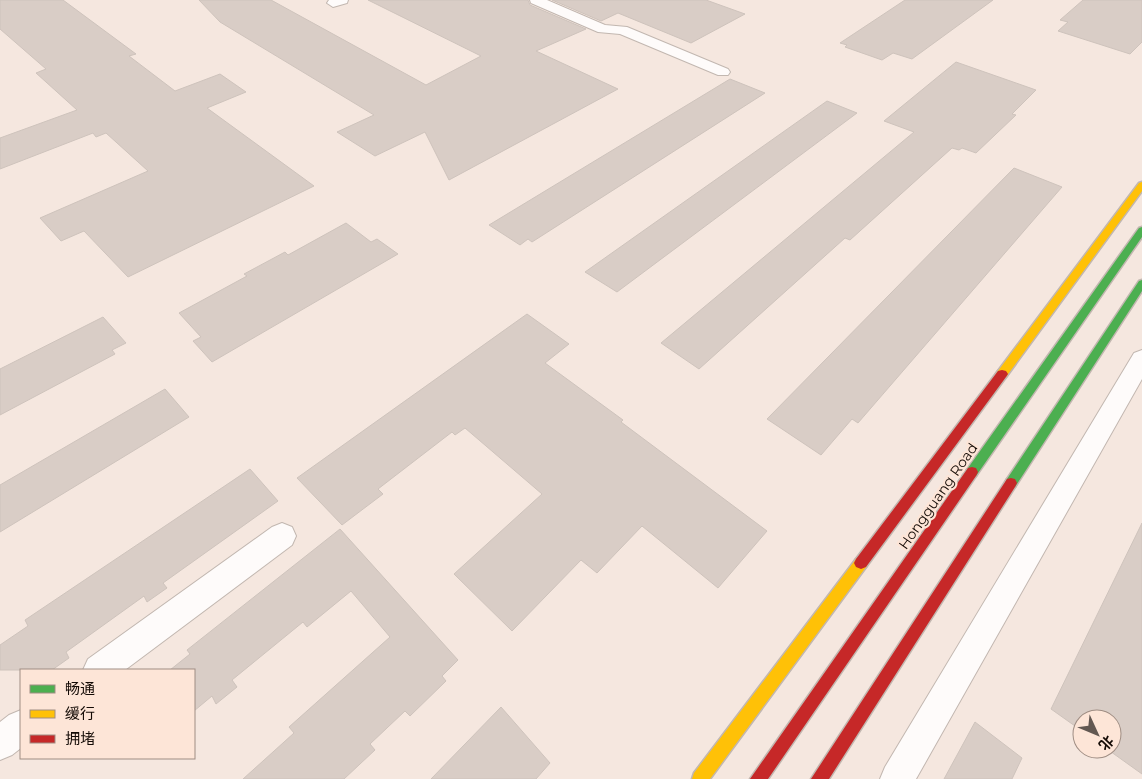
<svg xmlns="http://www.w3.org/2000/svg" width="1142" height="779" font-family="Montserrat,'Noto Sans SC',sans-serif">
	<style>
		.building { fill: #d9cdc6; stroke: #cec3bc }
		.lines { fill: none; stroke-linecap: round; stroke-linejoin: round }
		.street-casing { stroke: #c2b7b0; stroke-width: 2 }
		.fast-casing { stroke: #c2b7b0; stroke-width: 3 }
		.slow-casing { stroke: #c2b7b0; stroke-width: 3 }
		.jam-casing { stroke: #c2b7b0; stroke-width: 3 }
		.street { fill: #fefbfa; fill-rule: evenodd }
		.fast { fill: #4caf50; fill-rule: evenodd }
		.slow { fill: #ffc107; fill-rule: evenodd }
		.jam { fill: #c62828; fill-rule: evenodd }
		.labels { text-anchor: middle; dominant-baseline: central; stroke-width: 4.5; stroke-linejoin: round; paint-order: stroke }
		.street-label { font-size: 14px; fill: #130a05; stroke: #fde5d7 }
	</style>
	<rect width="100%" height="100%" fill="#f5e7df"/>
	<path class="building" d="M0,0H63L136,54L129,56L175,91L220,74L246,92L207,108L314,186L128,277L84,231L61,241L40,218L148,171L106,133L96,137L93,133L0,169V138L77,110L36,73L46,69L0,29Z
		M199,0H271L426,85L481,56L368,0H528L530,5L586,29L536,51L618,89L449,180L425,132L375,156L337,132L374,115L220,22Z
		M552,0H706L745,14L691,43L618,13L601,21Z
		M905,0H993L912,59L893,53L882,60L845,47L847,45L840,43Z
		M1083,0H1142V42L1130,54L1058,31L1068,22L1060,20Z
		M956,62L1036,90L1012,114L1016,115L976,153L962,148L959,150L952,148L850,240L845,238L699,369L661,343L914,132L884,121Z
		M730,79L765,93L532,242L528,239L520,245L489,225Z
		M827,101L857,113L617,292L585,272Z
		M1014,168L1062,187L858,423L852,419L821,455L767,419Z
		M346,223L371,242L377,239L398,254L212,362L193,341L201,337L179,313L247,276L244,274L285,252L288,255Z
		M527,314L569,344L545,363L623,420L621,422L767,531L718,588L642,526L597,573L581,560L512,631L454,574L542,494L465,428L455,435L452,432L378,489L383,494L342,525L297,478Z
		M103,317L126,343L112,350L115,354L0,415V369Z
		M165,389L189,417L0,532V485Z
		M250,469L278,501L163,583L167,588L147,602L144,596L66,652L69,658L52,670H0V645L28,626L25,620Z
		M1142,523V774L1107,749H1112V719H1082V731L1051,709Z
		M340,529L458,660L442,676L446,681L410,716L405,711L370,744L375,750L344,779H243L294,733L289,727L390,637L351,591L307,627L303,622L232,680L237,687L216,704L212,696L194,711V670H170L190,654L187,650Z
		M501,707L550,763L536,779H431Z
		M975,722L1022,758L1012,779H944Z"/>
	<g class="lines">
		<defs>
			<path id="street" d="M329,0H348L347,3L333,7L327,3Z
				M530,0H547L605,25L627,27L728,69L730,72L728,75H718L620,34L598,32L531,3Z
				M1142,350V379L916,779H880L885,767L1134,353Z
				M282,523L292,527L296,536L292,545L125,670H83L88,659L272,527Z
				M21,710V748L12,755L0,760V722L9,715Z"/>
			<path id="fast" d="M1142,227V237L976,476L972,477L968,476L966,472L968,468L1139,228Z
				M1142,280V291L1015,487L1011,488L1007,487L1005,483L1007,479L1139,281Z"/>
			<path id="slow" d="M1142,182V191L1006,377H998L996,374L998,371L1139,183Z
				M861,557L866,559L868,563L866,567L710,779H692L694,773L856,559Z"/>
			<path id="jam" d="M1002,370L1006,371L1008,374L1006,377L866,567L861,569L856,567L854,563L856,559L998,371Z
				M972,467L976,468L978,472L976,476L768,779H750L968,468Z
				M1011,478L1015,479L1017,483L1015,487L829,779H811L1007,479Z"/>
		</defs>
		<use href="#street" class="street-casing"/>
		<use href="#fast" class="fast-casing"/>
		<use href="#slow" class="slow-casing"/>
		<use href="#jam" class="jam-casing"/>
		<use href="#street" class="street"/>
		<use href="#fast" class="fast"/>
		<use href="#slow" class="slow"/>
		<use href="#jam" class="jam"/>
	</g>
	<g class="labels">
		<g class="street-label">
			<text transform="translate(938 496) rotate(-55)">Hongguang Road</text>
		</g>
	</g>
	<rect x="20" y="669" width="175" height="90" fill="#fde5d7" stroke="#9f8d83"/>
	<rect x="30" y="685" width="25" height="8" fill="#4caf50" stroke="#9f8d83"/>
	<text x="65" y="694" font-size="15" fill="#130a05">畅通</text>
	<rect x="30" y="710" width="25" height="8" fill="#ffc107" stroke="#9f8d83"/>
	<text x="65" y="719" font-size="15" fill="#130a05">缓行</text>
	<rect x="30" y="735" width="25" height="8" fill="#c62828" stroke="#9f8d83"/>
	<text x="65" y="744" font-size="15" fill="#130a05">拥堵</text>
	<g transform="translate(1097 734) rotate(134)"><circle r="24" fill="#fde5d7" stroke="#9f8d83"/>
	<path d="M0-4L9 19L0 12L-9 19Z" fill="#625751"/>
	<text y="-8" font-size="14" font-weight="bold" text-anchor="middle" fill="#130a05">北</text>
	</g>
</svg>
